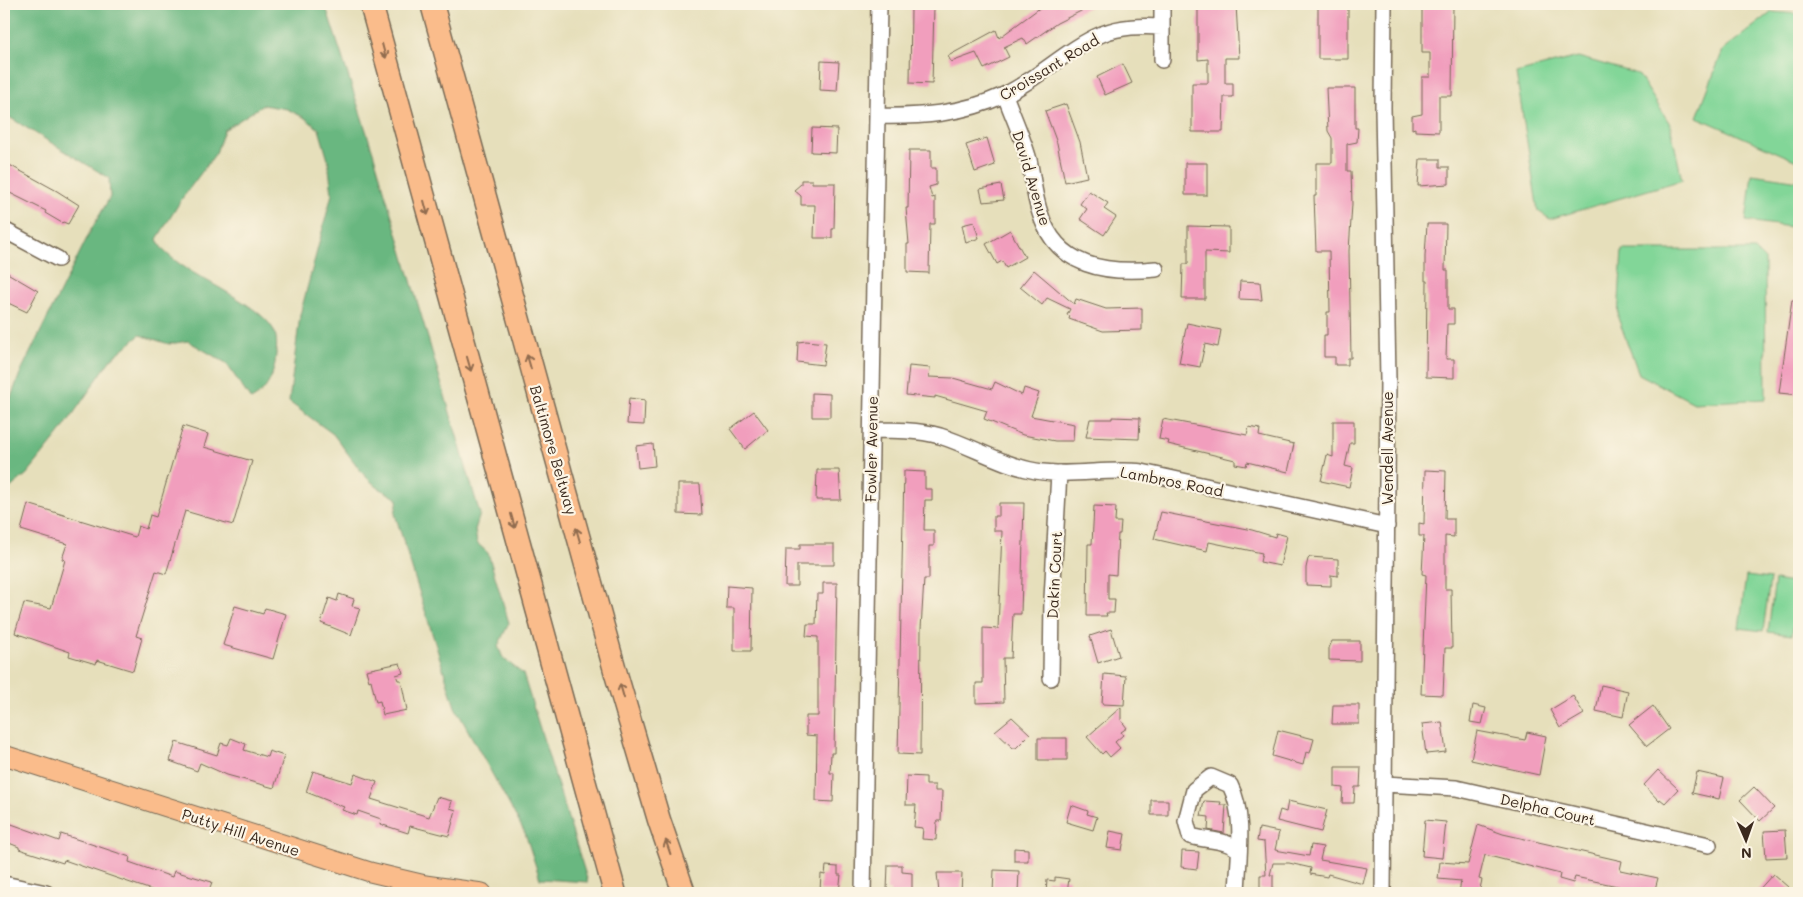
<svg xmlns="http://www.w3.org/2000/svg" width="1803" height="897" font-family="Mali,sans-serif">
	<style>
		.green { fill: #82d698; stroke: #5e805b }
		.forest { fill: #69b780; stroke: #52704f }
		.building { fill: #f19ebd }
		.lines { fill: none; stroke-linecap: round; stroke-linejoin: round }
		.minor-casing { stroke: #776955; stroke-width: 18 }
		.major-casing { stroke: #776955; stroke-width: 21 }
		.highway-casing { stroke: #776955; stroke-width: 25 }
		.minor { stroke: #fff; stroke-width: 15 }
		.major { stroke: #fabc8b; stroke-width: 19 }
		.highway { stroke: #fabc8b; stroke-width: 22 }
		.oneway { stroke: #916c4f }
		.labels { text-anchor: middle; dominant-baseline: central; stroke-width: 4.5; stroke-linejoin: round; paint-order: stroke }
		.street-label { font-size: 15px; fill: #3b2a1e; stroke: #fcf5e5 }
	</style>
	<rect width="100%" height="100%" fill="#fcf5e5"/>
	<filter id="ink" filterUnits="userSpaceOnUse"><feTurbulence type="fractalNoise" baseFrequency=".02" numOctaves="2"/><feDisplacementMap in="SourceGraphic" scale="10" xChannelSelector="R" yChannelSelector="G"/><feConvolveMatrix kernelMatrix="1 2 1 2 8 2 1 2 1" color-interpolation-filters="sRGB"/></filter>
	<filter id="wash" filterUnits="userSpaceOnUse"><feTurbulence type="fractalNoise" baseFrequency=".0096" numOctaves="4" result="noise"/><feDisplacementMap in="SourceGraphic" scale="20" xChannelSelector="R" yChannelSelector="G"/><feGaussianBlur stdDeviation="1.12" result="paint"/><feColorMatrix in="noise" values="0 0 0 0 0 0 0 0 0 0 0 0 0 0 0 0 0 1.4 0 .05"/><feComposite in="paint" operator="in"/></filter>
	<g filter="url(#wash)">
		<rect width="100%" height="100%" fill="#e6dfbb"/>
		<path class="green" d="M1772,12L1799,14V162L1697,117L1723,50Z
			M1578,57L1638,74L1670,124L1682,180L1550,219L1538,211L1516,73Z
			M1752,174L1799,181V228L1746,221Z
			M1622,250H1755L1765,260L1766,399L1694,403L1639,374L1618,318Z
			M1746,576L1770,579L1763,631L1739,628Z
			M1775,580L1799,584L1792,635L1768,632Z"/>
		<path class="forest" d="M4,4H325L373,152L480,514L475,530L477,543L488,553L509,623L498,646L503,658L523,674L588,882L540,879L525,833L455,707L395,514L398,499L377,487L364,475L333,434L289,402L300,315L332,194L328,160L319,129L305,118L287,109L263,105L224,130L216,153L183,197L157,239C161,250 167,254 176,261C199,280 266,307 275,333C278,343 276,353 275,363C272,379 266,392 251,400L226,363L188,341L169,344L140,335L111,359L60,433L27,474L4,493V415L21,371L91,230L110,197L109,178L4,114Z"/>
		<g id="blocks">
			<path class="building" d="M1045,4H1095L1057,23L1027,44L1023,38L1004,47L1009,57L984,69L976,53L951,62L948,56L996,30L999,38Z
				M1198,4H1236L1239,58H1225V83H1233V97H1224L1223,132H1192V83H1208V59L1198,60Z
				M1348,4V59H1318V5Z
				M1422,4H1453L1452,96H1439V132L1415,131V128L1412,129V116L1422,114V77H1430V53H1422Z
				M911,7H934L932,84L910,83Z
				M821,61L839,62L837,91L820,90Z
				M1123,64L1132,83L1105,95L1097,77Z
				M1326,88H1355V128H1358L1357,142L1347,144V171H1351L1352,204L1349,251L1351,358H1348V365H1335V357H1324V335H1327V312H1330L1329,251H1316L1314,196H1316V163H1332V138L1328,131Z
				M1066,104L1080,142L1087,177L1065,182L1057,143L1045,111Z
				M812,128L837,129L836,153L811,152Z
				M987,138L995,165L975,172L966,145Z
				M909,150H931V168H936V185L929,187L932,198L935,197V224H930L929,273L907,272V244H909L906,208H908Z
				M1420,159H1440V167H1449V184L1418,186Z
				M4,162L57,191L79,205L68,224L63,222L62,223L45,213L46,211L4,190Z
				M1185,163H1207V195H1185Z
				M801,180H812V183H835L834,229H832V238H814L815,205H801V196L794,190L801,184Z
				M1001,185L1004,200L983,202L980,189Z
				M1089,191L1108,203L1104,209L1116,217L1104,235L1080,219L1087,209L1080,204Z
				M974,222L979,238L966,243L962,225Z
				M1427,224H1446L1445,270H1448V309H1454V324H1447L1446,359H1454V378L1426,377L1427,281H1425V256Z
				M1188,226L1229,227V253L1205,252V299H1182L1183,264H1188Z
				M1010,230L1025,257L1006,268L1002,261L997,264L986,244Z
				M1034,270L1074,304L1076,299L1106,309L1142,308V330L1103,331L1069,319L1070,316L1067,315L1070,309L1047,298L1042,305L1020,287Z
				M4,271L38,291L27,312L4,301Z
				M1240,281L1260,282L1262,300L1239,299Z
				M1792,300H1799V395L1779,393Z
				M1187,323L1221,330L1218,347L1205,344L1200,367L1179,363Z
				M806,341L826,343L823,365L797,362L798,342Z
				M909,366L930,368L929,377L953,378L992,389L995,382L1022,395L1024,388L1039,393L1031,416L1074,424L1073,441H1055L1023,435L984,419L987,411L935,396V398L906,395Z
				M812,393L830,394V417H812Z
				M629,398L645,400L644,425L627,424Z
				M754,411L768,430L745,449L730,429Z
				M1112,417L1140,418L1139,439L1086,437L1090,419H1112Z
				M1163,419L1247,435L1249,427L1260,429L1259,436L1294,444L1288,472L1247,462L1246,466L1235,464V460L1168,444L1169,441L1159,439Z
				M1333,421H1354V443H1350L1345,466L1353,468L1349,487L1321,481L1327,455L1333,457Z
				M183,426L208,434L204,447L252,461L233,525L185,511L166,574L156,571L136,636L142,638L133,671L97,660L96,664L69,656L70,652L15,633L24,603L51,608L65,560L62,559L67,544L21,530L28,504L135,537L138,526L146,529L150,515L156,517Z
				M653,444L655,466L638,468L636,446Z
				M817,470H839L841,500H816Z
				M1425,470L1446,471L1445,519H1454V537L1445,536V589H1451L1452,648H1445L1443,695L1421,694L1426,575L1422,574L1424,536H1419V523L1424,524Z
				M904,471L925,472V489H932V500H925L924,530H934V546H929V579H924L921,629L920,755L898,754Z
				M678,484H700L702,515L678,514Z
				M999,503H1024L1021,614H1013L1011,658H1003L1004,702L976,703V683H983V628L998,629L1002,531H994V516H999Z
				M1094,506L1116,507L1115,522H1121L1120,534H1118L1116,575L1108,574V599H1115L1114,613H1106L1107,616H1087L1088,544H1092Z
				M1161,512L1252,530L1275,537L1276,533L1287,536L1280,566L1260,562L1262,553L1209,542L1207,551L1154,539Z
				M800,544H834V565H797V586H785L786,549H800Z
				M1310,557L1338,559V576L1331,575V586L1306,585V568L1308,559Z
				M823,583H837L834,753H831L830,773H834L833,802L816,801L817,736L806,735V716H818V637L806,636L807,624H816L817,594H823Z
				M727,586L752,588L751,651H734V608H726Z
				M339,594L354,599L352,606L360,608L351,635L321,623L329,598L337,601Z
				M235,606L263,614L265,608L286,614L273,659L223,645Z
				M1111,629L1119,656L1098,663L1090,636Z
				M1332,641H1360V661L1329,660V648Z
				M400,663L403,673L396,675L398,680H401L407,710L383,715L380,701L376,702L371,680L369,681L366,670Z
				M1104,674L1126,676L1124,705L1102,704Z
				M1601,685L1628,691L1623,717L1596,711Z
				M1573,696L1584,714L1560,728L1550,710Z
				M1333,705H1359V724H1332Z
				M1473,705L1486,708L1482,724L1470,722Z
				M1653,706L1669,729L1647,746L1629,725Z
				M1121,707V720L1127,728L1121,732L1123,735L1115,742L1120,748L1110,757L1105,751L1102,754L1087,737Z
				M1012,717L1030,734L1016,748H1013L995,731Z
				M1442,722L1446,752L1426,754L1422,724Z
				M1278,730L1314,739L1310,753L1306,752L1303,765L1272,756Z
				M1477,731L1525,740L1527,732L1546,736L1539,775L1471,760Z
				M231,738L246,744L244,750L267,757L269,751L284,756L274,788L227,775L200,763L197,771L170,761L176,742L217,755L221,743L228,745Z
				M1038,738H1067V760H1038Z
				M1335,767H1361L1360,787H1355L1354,803H1342L1343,788L1335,787Z
				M1658,770L1678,789L1665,803L1660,799L1659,801L1644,785Z
				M313,771L352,783L355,774L377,782L371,799L429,817L437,797L452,801L450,808L456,810L449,836L410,826L408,833L380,824L381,819L358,811L357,815L342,810L344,807L306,792Z
				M1697,772L1724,778L1719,799L1692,793Z
				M907,776L926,777V785H935V791H942L941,821H937L936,840L922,839L923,828L914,827L916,805H906Z
				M1754,787L1774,808L1760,821L1740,800Z
				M1151,800H1168V815H1151Z
				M1204,801L1221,802L1220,805H1226L1224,833L1208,830L1209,817L1201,816Z
				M1288,801L1327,810L1321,832L1277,821L1280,810L1286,812Z
				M1071,805L1088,811L1087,814L1097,817L1093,830L1066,822Z
				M1425,820L1446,822L1442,858L1422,856Z
				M6,822L59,841L61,834L130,857L129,862L172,877L174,871L212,882L208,893H160L64,860L63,863L19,849V847L4,841Z
				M1478,825L1503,834L1622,861L1620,870L1658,878L1654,893H1626L1627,888L1575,877L1573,883L1559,879L1560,874L1485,855L1479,879L1482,880L1479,893H1459L1461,881L1438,879L1440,862L1468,864Z
				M1259,828L1279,832L1275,850L1309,856L1311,845L1323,847L1320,860L1367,868L1363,884L1328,874L1327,877L1310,874L1311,868L1289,863H1273L1270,875H1273V889H1260V875H1266L1264,842L1257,841Z
				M1785,830L1787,857L1766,858L1764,831Z
				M1110,831L1125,834L1122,850L1107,848Z
				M1014,848L1028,849V861H1014Z
				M1182,851L1199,852L1197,869L1181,867Z
				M888,865H902V872L912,873V893H890V890H887Z
				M826,866L838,867V875H841L839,892L820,891L821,874L825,875Z
				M994,870L1019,871L1018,893H993Z
				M937,873H962L961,893H939Z
				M1773,874L1795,893H1756Z
				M1055,877L1069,879L1067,893H1046L1047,880L1055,881Z"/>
		</g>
	</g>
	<g filter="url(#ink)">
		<use href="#blocks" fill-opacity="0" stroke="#776955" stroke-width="1"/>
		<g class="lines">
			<defs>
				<path id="minor" d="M1162,60V4
					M1005,95C1013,117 1023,138 1029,160C1033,178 1034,196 1040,213C1057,268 1107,274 1156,269
					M877,116C921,117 963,114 1004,95C1039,79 1066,49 1102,34C1121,26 1141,26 1162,27
					M4,230L58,259
					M872,430C894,430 918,430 940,436C972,446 1002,465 1036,471C1071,477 1107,468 1142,472L1387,526
					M1051,678L1052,599L1059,473
					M1384,784L1456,788L1709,845
					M4,884L46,893
					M863,893L879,4
					M1237,893C1238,859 1246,816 1230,785L1211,777L1194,790L1186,821L1190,836C1207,841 1226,839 1239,850
					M1383,893L1388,380L1383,108L1384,4"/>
				<path id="major" d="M4,755L370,872L425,885L482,893"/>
				<path id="highway" d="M371,4L615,893
					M432,4L616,674L659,820L684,893"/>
			</defs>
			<use href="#minor" class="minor-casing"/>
			<use href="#major" class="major-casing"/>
			<use href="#highway" class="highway-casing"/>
			<use href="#minor" class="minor"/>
			<use href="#major" class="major"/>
			<use href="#highway" class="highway"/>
		</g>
		<defs><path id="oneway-shaft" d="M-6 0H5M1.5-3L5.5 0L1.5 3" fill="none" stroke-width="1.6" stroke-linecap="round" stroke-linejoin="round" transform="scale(1.25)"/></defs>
		<g class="oneway">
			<use href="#oneway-shaft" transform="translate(384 51) rotate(75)"/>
			<use href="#oneway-shaft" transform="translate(426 208) rotate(75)"/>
			<use href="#oneway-shaft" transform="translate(529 362) rotate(-106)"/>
			<use href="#oneway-shaft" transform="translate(469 364) rotate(74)"/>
			<use href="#oneway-shaft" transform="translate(513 521) rotate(74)"/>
			<use href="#oneway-shaft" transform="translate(578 535) rotate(-106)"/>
			<use href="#oneway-shaft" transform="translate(622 691) rotate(-106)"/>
			<use href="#oneway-shaft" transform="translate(668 847) rotate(-109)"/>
		</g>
	</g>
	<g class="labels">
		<g class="street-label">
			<text transform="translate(1049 67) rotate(-31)">Croissant Road</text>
			<text transform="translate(1032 178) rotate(73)">David Avenue</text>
			<text transform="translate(1387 448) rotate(-90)">Wendell Avenue</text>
			<text transform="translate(871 449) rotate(-89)">Fowler Avenue</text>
			<text transform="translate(554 450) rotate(74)">Baltimore Beltway</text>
			<text transform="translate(1172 481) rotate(11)">Lambros Road</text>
			<text transform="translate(1054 575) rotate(-87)">Dakin Court</text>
			<text transform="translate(1548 809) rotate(13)">Delpha Court</text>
			<text transform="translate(241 832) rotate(18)">Putty Hill Avenue</text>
		</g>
	</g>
	<rect width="1803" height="897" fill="none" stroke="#fcf5e5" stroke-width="20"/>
	<g transform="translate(1746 840) rotate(178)" stroke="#fcf5e5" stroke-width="4" paint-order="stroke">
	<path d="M0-4L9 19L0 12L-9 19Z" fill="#3b2a1e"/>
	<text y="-8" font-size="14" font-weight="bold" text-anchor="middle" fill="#3b2a1e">N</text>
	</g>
</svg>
